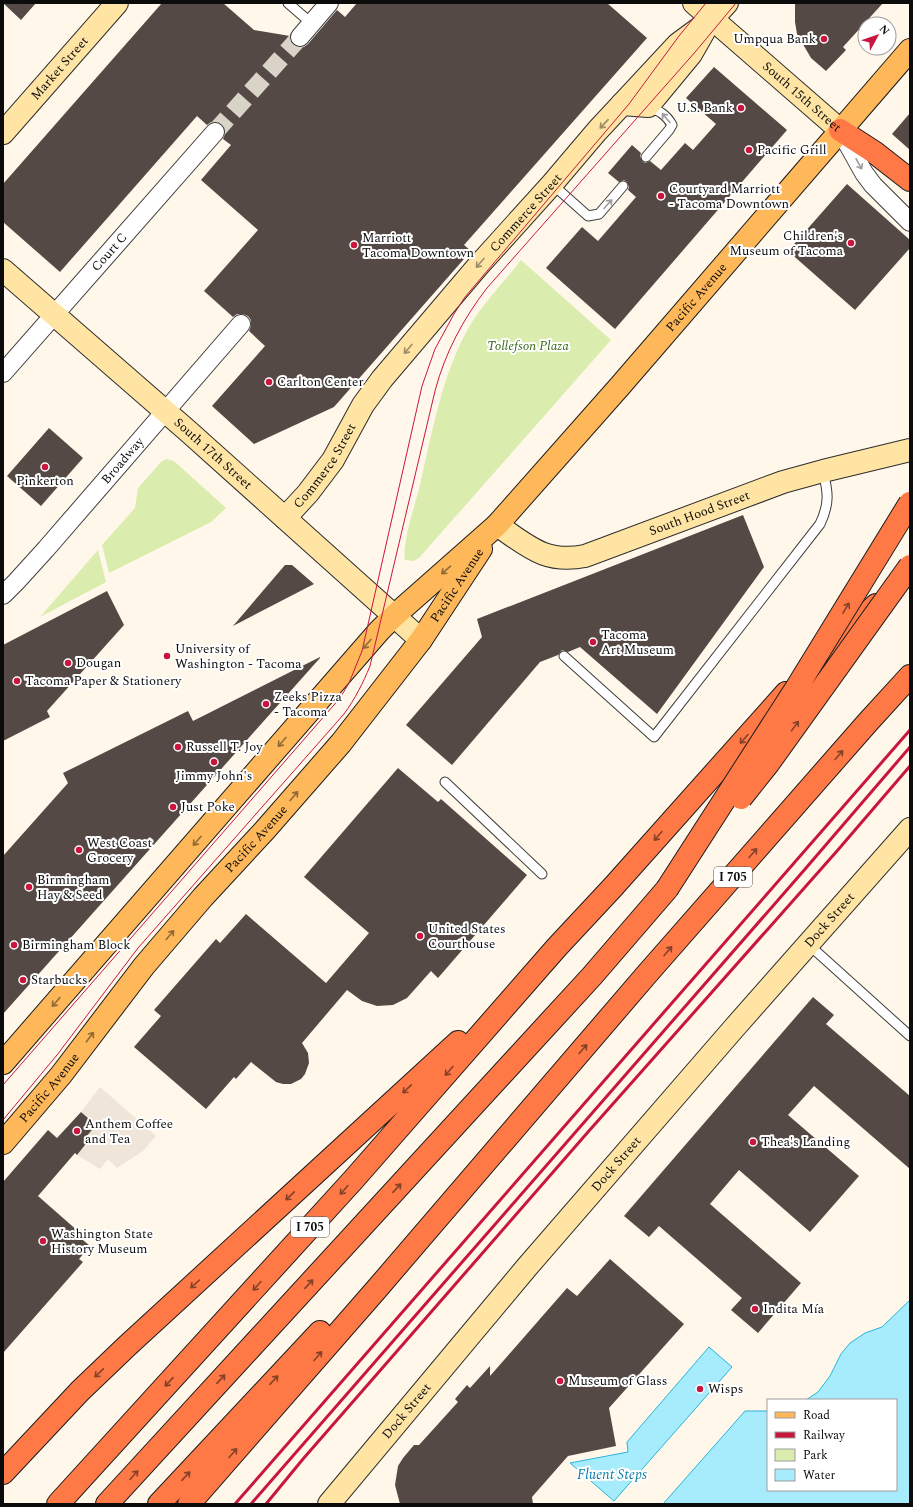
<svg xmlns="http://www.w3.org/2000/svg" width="913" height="1507" font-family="Spectral,serif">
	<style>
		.green { fill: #daedaf }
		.plaza { fill: #efe5d8 }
		.water { fill: #a7ecfd; stroke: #27b4db }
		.building { fill: #554946 }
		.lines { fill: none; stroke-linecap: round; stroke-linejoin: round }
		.street-tunnel { stroke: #dad4c8; stroke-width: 18; stroke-dasharray: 18 9; stroke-linecap: butt }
		.lane-casing { stroke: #3e3e3e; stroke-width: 11 }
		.street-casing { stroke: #3e3e3e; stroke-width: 20 }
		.secondary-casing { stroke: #2d2d2d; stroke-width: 24 }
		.primary-casing { stroke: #1c1c1c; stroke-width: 24 }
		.highway-casing { stroke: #1c1c1c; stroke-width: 24 }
		.lane { stroke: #fff; stroke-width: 9 }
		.street { stroke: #fff; stroke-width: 18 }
		.secondary { stroke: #ffe4a4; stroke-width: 22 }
		.primary { stroke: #ffb859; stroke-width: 22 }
		.highway { stroke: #ff7947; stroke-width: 22 }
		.tram { stroke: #c8163f; stroke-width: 1 }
		.rail { stroke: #c8163f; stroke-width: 3 }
		.highway-bridge-casing { stroke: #1c1c1c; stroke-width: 24; stroke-linecap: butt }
		.highway-bridge { stroke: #ff7947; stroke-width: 22 }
		.oneway { stroke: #9d9d9d }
		.oneway2 { stroke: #9d8d67 }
		.oneway3 { stroke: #916a36 }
		.oneway4 { stroke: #854229 }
		.poi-dot { fill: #c8163f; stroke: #fff; stroke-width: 1.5 }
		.labels { text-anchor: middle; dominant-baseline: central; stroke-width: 4; stroke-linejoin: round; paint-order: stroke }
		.shield { fill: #fff; stroke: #545454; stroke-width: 1 }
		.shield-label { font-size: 12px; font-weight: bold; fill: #0b0b0b }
		.poi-label { font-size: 13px; fill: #0b0b0b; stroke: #fff; text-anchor: start }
		.street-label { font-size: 13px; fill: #0b0b0b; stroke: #fff }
		.park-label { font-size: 13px; font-style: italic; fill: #366816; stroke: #fff }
		.water-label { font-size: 14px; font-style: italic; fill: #097fa8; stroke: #fff }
	</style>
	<rect width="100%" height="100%" fill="#fff7e9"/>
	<path class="green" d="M521,260L611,340L419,558L413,561L405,560C402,543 414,508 419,489C432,434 442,371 472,322C486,300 505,281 521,260Z
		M166,459L174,461L226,508L211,522L109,573L102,545L135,508L138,488L161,462Z
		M98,550L106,582L40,617Z"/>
	<path class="plaza" d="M100,1087L156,1136L143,1151L117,1168L108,1159L100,1169L77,1155L89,1140L86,1137L96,1125L81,1112Z"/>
	<path class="water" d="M910,1300V1504H663L745,1411H768V1490H896V1400H806L818,1392L830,1376L841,1354L850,1343L865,1333L882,1327Z
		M709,1347L732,1367L614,1501L570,1463L628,1452L627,1442Z"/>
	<path class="building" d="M3,3H36L21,20Z
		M162,3H223L254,30L290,36V41L293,45L298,47H304L308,44L337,10L345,17L357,3H607L647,38L464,245L471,251L334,407L254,444L212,406L265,346L249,331L251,326V320L248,316L243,314H237L233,317L204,291L258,230L201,180L231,145L223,139L225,134V128L222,124L217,122H211L207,125L197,116L60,272L3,222V184Z
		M795,3H883L843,47L846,50L826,71L811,58L797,34L795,22Z
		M714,67L787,130L615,329L546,268L582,227L598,241L636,197L628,190L629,187L627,182L624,180L619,182L608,173L632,145L641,153L640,156L642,161L645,163L650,161L661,170L685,143L693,150L716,124L686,98Z
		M910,113V150L892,134Z
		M847,184L910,240V248L855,310L788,251Z
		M49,428L83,458L41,506L7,476Z
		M743,515L764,567L657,714L580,647L568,652L562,650L558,655L540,662L452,765L406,725L482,637L477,619Z
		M285,565H292L314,584L233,626Z
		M107,591L124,625L47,711L50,717L3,741V645Z
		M320,657V658L3,1014V856L68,783L63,773L188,711L193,721Z
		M398,768L438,802L441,799L527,875L438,978L431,971L407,998L393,1005L377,1006L362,1001L347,990L302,1043L308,1053L309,1063L305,1074L301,1079L291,1084H283L276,1082L251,1062L236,1079L234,1077L206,1109L134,1047L161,1016L154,1010L216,939L220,943L246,914L326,983L369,933L304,877Z
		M813,997L834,1015L826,1024L910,1096V1169L814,1086L788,1115L859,1176L810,1232L739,1170L710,1204L801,1283L758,1333L731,1310L742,1298L659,1226L649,1237L624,1216Z
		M81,1112L96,1125L86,1137L89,1140L77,1155L75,1153L38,1196L79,1232L77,1235L90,1246L79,1259L83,1262L3,1353V1182L48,1130L57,1138Z
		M610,1259L684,1324L609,1408L616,1446L568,1456L532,1497L533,1504H400L395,1485L398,1466L403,1458L414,1445H419L458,1402L455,1399L467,1385L470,1388L490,1366V1376L567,1288L577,1296Z"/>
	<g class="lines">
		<path class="street-tunnel" d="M215,132L300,37"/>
		<defs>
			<path id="lane" d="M288,3L311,23
				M646,157L669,130L672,125C666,114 659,111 649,107
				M552,184L588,216L599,214L623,186
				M564,656L654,737L820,524C830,503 828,492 823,471
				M445,782L542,874
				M808,944L910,1036"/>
			<g id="street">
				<path d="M300,37L329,3"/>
				<path d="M840,130L864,173L873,185L910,222"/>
				<path id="s1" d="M3,373L215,132"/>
				<path id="s2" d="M3,595L16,582L46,549L241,324"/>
			</g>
			<g id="secondary">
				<path id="s3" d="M694,3L840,130"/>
				<path d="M622,104L648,106L691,54L707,26"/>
				<path id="s4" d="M3,133L117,3"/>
				<path id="s5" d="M3,270L189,432L421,640"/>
				<path id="s6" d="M285,518L308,493L333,460L363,405L382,379L478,266L552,184L597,131L678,44L712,19L727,3"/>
				<path id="s7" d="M497,525C528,546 545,564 585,556L783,482L823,471L910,450"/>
				<path id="s8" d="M329,1504L527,1267L735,1027L910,829"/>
			</g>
			<g id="primary">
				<path id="s9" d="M3,1063L379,631L394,616L497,525L620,386L910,50"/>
				<path id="s10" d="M3,1143L61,1075L144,966L203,897L265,830L341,743L421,640L481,549"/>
			</g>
			<path id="highway" d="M840,130L874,152L910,180
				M818,660L876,605
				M3,1473L80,1391L127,1346L458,1042
				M58,1504L354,1179L557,947L613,887L786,693
				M107,1504L592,976L667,889
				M159,1504L320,1332
				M189,1504L375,1291L647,974L868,722L910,676"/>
		</defs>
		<use href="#lane" class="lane-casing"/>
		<use href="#street" class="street-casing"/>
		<use href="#secondary" class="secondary-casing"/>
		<use href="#primary" class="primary-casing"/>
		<use href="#highway" class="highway-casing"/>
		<use href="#lane" class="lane"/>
		<use href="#street" class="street"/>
		<use href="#secondary" class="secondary"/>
		<use href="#primary" class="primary"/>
		<use href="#highway" class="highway"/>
		<path class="tram" d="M3,1085L340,698L349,683L362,651L422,386L435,349L454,314L465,297L629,104L679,36L706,3
			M3,1120L57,1055L138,948L344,714C355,699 363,683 370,666L435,391C445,353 463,319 487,288L696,51L736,3"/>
		<path class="rail" d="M235,1504L910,730
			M251,1504L806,868L910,747
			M266,1504L303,1459L588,1132L837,851L910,766"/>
		<defs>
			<path id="highway-bridge" d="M741,798L768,764L910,566
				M667,889L797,687L910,503"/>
		</defs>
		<use href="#highway-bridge" class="highway-bridge-casing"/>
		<use href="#highway-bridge" class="highway-bridge"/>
	</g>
	<defs><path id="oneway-shaft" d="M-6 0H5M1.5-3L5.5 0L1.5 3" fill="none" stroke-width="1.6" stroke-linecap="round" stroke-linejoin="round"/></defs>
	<g class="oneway">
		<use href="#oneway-shaft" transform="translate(666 118) rotate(-131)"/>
		<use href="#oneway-shaft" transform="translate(859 164) rotate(61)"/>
		<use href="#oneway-shaft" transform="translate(608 204) rotate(-48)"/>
	</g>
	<g class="oneway2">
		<use href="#oneway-shaft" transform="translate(604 124) rotate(133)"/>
		<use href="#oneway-shaft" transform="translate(480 263) rotate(131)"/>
		<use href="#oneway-shaft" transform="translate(408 349) rotate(131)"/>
	</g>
	<g class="oneway3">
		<use href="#oneway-shaft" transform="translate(446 570) rotate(139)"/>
		<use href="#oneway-shaft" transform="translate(367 644) rotate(131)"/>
		<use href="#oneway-shaft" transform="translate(282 742) rotate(131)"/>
		<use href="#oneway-shaft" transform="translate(294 796) rotate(-49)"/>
		<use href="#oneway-shaft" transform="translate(197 841) rotate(131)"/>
		<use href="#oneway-shaft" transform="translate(170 935) rotate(-50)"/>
		<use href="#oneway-shaft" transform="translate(56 1002) rotate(131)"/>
		<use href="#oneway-shaft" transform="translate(90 1037) rotate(-53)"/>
	</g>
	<g class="oneway4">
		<use href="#oneway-shaft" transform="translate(846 608) rotate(-58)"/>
		<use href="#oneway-shaft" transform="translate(795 726) rotate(-54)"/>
		<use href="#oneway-shaft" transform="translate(744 739) rotate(132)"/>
		<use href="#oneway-shaft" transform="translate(839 755) rotate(-49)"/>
		<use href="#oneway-shaft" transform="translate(658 836) rotate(131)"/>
		<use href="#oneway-shaft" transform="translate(753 853) rotate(-49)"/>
		<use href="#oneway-shaft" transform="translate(668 951) rotate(-49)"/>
		<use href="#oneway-shaft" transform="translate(583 1049) rotate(-49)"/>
		<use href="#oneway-shaft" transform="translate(449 1071) rotate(131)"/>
		<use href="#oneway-shaft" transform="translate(407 1089) rotate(137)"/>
		<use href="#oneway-shaft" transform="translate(397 1188) rotate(-47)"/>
		<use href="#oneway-shaft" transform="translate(344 1190) rotate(132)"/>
		<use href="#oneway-shaft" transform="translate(290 1196) rotate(137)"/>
		<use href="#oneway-shaft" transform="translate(195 1284) rotate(138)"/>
		<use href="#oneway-shaft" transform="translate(309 1284) rotate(-47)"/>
		<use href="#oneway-shaft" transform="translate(257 1286) rotate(132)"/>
		<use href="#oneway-shaft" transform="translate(318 1356) rotate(-49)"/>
		<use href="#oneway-shaft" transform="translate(99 1373) rotate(136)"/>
		<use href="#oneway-shaft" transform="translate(221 1379) rotate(-47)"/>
		<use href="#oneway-shaft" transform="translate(274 1380) rotate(-47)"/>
		<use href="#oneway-shaft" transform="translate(169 1382) rotate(133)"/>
		<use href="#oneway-shaft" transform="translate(233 1453) rotate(-49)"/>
		<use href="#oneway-shaft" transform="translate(134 1475) rotate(-48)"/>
		<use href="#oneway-shaft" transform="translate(186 1476) rotate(-47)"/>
	</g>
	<g class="poi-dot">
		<circle cx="824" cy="39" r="4"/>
		<circle cx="741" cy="108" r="4"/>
		<circle cx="749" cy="150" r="4"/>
		<circle cx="661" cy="196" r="4"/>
		<circle cx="851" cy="243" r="4"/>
		<circle cx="354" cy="245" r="4"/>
		<circle cx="269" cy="382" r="4"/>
		<circle cx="45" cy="467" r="4"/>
		<circle cx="593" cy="642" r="4"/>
		<circle cx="167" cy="656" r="4"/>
		<circle cx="68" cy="663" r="4"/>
		<circle cx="17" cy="681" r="4"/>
		<circle cx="266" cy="704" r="4"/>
		<circle cx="178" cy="747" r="4"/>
		<circle cx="214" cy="762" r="4"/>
		<circle cx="173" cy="807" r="4"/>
		<circle cx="79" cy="850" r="4"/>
		<circle cx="29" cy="887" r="4"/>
		<circle cx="420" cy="936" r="4"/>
		<circle cx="14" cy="945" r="4"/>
		<circle cx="23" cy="980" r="4"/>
		<circle cx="77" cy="1131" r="4"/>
		<circle cx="753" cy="1142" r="4"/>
		<circle cx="43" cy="1241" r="4"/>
		<circle cx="755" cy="1309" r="4"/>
		<circle cx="560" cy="1381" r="4"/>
		<circle cx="700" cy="1389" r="4"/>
	</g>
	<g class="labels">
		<g class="shield">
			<rect x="714" y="867" width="38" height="20" rx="3"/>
			<rect x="291" y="1217" width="38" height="20" rx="3"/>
		</g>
		<g class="shield-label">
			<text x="733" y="877">I 705</text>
			<text x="310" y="1227">I 705</text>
		</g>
		<g class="poi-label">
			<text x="816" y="39" text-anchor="end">Umpqua Bank</text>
			<text x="733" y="108" text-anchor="end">U.S. Bank</text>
			<text x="757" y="150">Pacific Grill</text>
			<text x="669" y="189">Courtyard Marriott<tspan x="669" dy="15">- Tacoma Downtown</tspan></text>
			<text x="843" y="236" text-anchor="end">Children's<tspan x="843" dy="15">Museum of Tacoma</tspan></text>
			<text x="362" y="238">Marriott<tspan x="362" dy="15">Tacoma Downtown</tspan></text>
			<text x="277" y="382">Carlton Center</text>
			<text x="45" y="481" text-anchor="middle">Pinkerton</text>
			<text x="601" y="635">Tacoma<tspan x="601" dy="15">Art Museum</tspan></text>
			<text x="175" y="649">University of<tspan x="175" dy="15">Washington - Tacoma</tspan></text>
			<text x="76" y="663">Dougan</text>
			<text x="25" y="681">Tacoma Paper &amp; Stationery</text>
			<text x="274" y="697">Zeeks Pizza<tspan x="274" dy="15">- Tacoma</tspan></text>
			<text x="186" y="747">Russell T. Joy</text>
			<text x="214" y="776" text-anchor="middle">Jimmy John's</text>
			<text x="181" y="807">Just Poke</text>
			<text x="87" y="843">West Coast<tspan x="87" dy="15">Grocery</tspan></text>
			<text x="37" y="880">Birmingham<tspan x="37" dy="15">Hay &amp; Seed</tspan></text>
			<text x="428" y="929">United States<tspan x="428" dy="15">Courthouse</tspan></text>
			<text x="22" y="945">Birmingham Block</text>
			<text x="31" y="980">Starbucks</text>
			<text x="85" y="1124">Anthem Coffee<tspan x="85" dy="15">and Tea</tspan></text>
			<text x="761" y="1142">Thea's Landing</text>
			<text x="51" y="1234">Washington State<tspan x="51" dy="15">History Museum</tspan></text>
			<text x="763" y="1309">Indita Mía</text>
			<text x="568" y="1381">Museum of Glass</text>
			<text x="708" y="1389">Wisps</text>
		</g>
		<g class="street-label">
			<text stroke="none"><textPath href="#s4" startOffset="86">Market Street</textPath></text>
			<text stroke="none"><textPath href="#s3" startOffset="143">South 15th Street</textPath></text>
			<text stroke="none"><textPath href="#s6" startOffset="390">Commerce Street</textPath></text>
			<text stroke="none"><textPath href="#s1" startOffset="161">Court C</textPath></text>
			<text stroke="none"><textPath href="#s9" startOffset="1034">Pacific Avenue</textPath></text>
			<text stroke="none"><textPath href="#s5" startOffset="279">South 17th Street</textPath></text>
			<text stroke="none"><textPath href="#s2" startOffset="180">Broadway</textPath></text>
			<text stroke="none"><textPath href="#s6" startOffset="66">Commerce Street</textPath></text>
			<text stroke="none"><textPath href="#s7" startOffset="219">South Hood Street</textPath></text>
			<text stroke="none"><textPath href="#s10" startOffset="720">Pacific Avenue</textPath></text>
			<text stroke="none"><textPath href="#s10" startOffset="396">Pacific Avenue</textPath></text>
			<text stroke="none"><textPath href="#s8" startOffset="769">Dock Street</textPath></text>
			<text stroke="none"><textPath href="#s10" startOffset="72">Pacific Avenue</textPath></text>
			<text stroke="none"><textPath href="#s8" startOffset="445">Dock Street</textPath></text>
			<text stroke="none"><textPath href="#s8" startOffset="121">Dock Street</textPath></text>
		</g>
		<g class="park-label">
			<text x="528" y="346">Tollefson Plaza</text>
		</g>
		<g class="water-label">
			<text x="612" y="1474">Fluent Steps</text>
		</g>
	</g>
	<rect width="913" height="1507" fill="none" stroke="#0b0b0b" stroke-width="8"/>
	<rect x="767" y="1399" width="130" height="92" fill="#ffffff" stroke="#9d9d9d"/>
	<rect x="775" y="1412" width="20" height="6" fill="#ffb859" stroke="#9d9d9d"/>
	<text x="803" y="1419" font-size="12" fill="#0b0b0b">Road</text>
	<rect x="775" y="1432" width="20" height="6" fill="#c8163f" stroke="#9d9d9d"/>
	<text x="803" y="1439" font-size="12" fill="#0b0b0b">Railway</text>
	<rect x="775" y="1449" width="20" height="12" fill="#daedaf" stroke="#9d9d9d"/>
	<text x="803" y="1459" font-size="12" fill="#0b0b0b">Park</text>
	<rect x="775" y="1469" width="20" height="12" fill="#a7ecfd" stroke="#9d9d9d"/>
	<text x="803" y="1479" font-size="12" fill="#0b0b0b">Water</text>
	<g transform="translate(877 36) rotate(50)"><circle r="19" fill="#ffffff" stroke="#9d9d9d"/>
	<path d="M0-3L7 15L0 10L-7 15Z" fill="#c8163f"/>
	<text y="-6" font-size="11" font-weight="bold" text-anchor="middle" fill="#0b0b0b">N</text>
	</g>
</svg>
